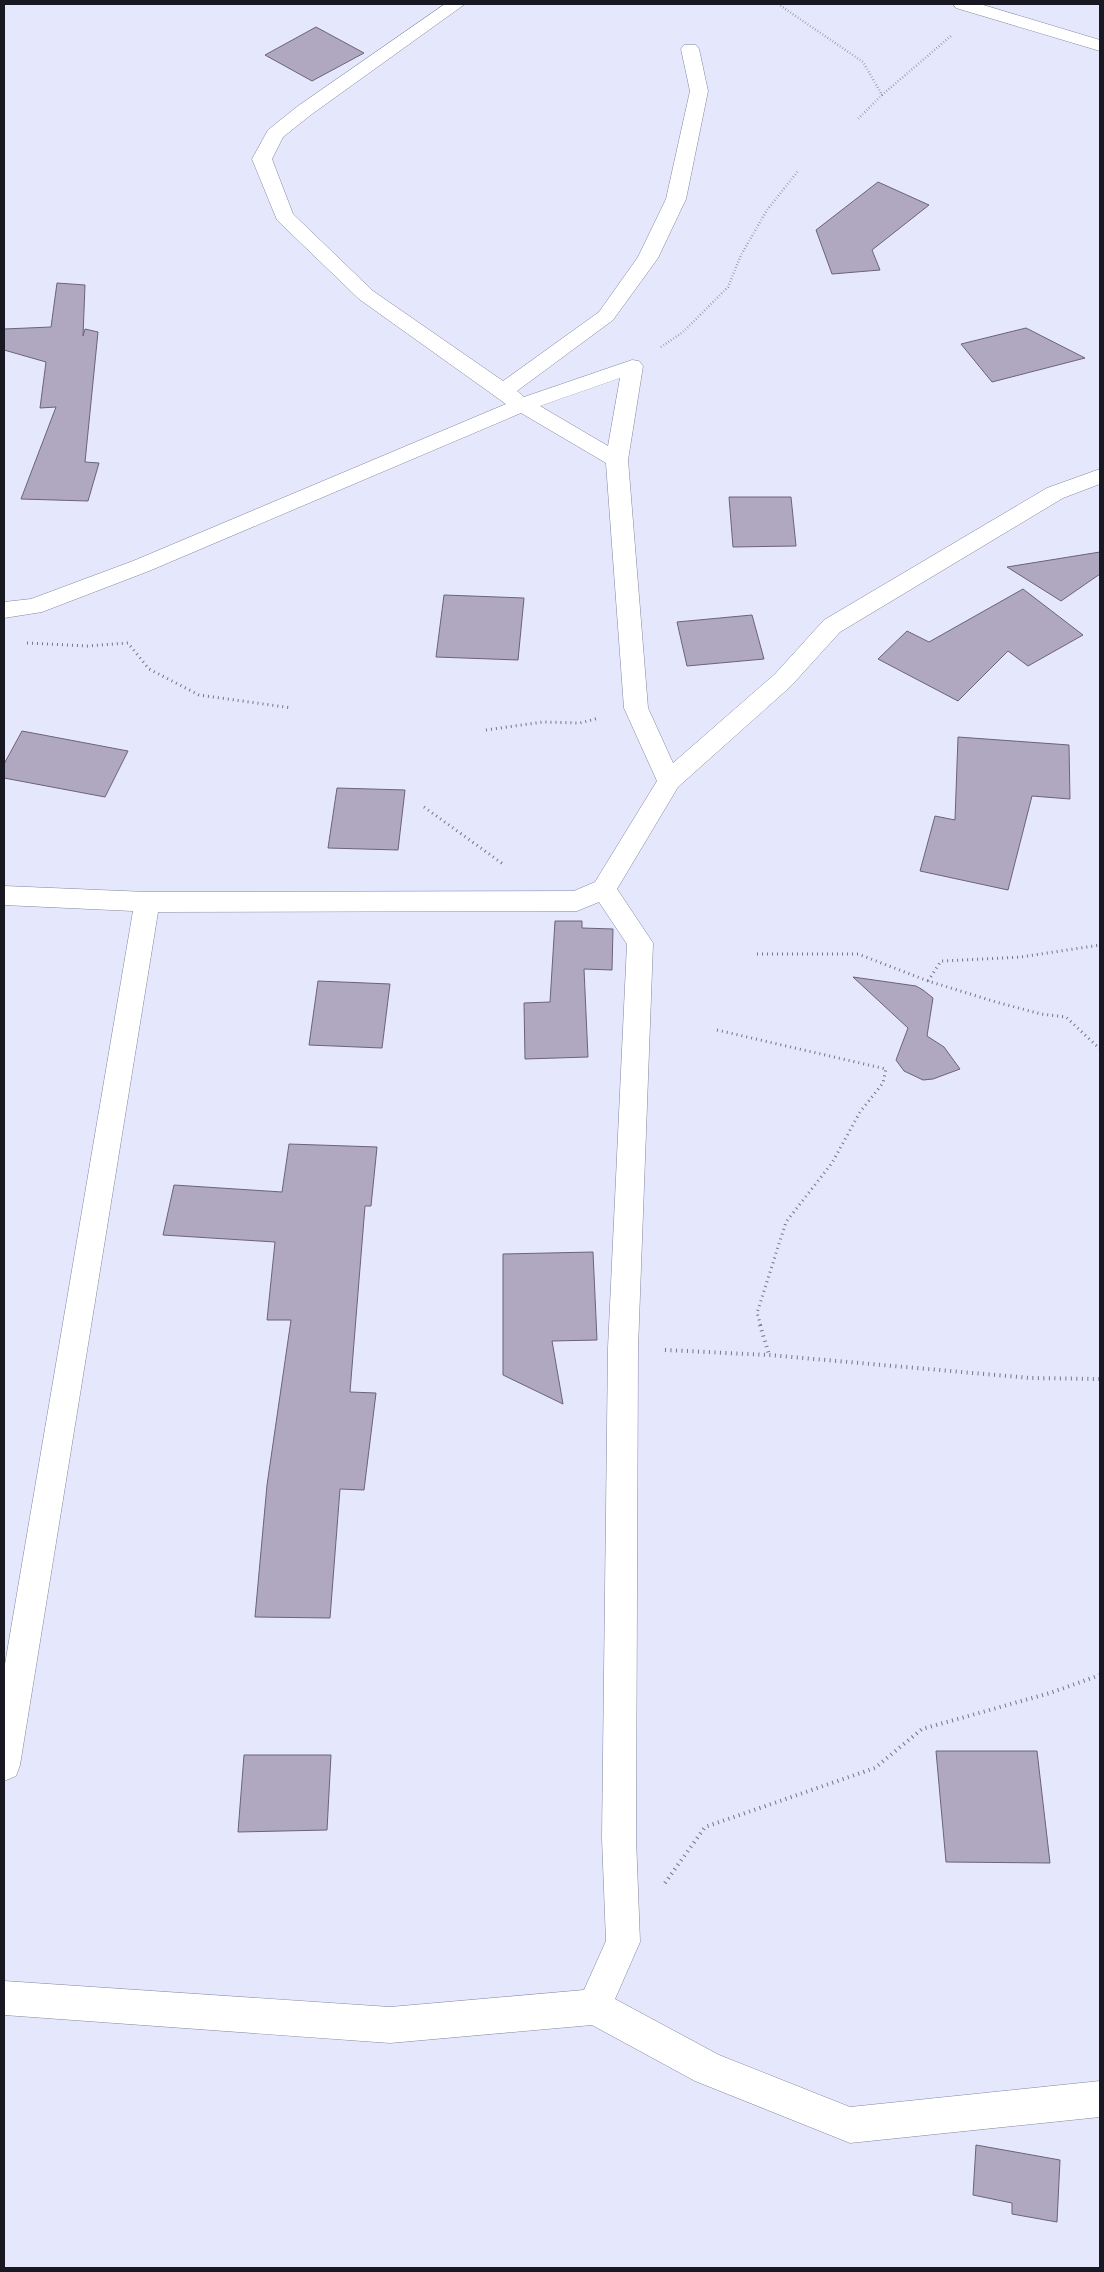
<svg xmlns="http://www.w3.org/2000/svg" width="1104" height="2272" font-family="'Alegreya Sans',sans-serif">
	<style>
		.building { fill: #b0a7c0; stroke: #6b637a }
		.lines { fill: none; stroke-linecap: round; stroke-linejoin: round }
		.minor-casing { stroke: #84869e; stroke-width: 1 }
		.path-far2 { stroke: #747684; stroke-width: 2.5; stroke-dasharray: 0.5 2.5; stroke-linecap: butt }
		.path-far1 { stroke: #747684; stroke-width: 3; stroke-dasharray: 1 4; stroke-linecap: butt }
		.path { stroke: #747684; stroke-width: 4; stroke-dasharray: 1 4.5; stroke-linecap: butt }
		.minor { fill: #fff; fill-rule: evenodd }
	</style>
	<rect width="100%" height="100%" fill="#e5e7fd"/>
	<path class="building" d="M316,27L364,53L312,81L265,55Z
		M878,182L929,205L872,250L880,270L832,274L816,230Z
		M57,283L85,285L83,336L85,329L98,332L85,462L99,463L88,501L21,499L56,407L40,408L46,362L4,350V329L51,327Z
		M1026,328L1085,358L992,382L961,344Z
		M729,497H791L796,546L733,547Z
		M1100,552V574L1061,601L1007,567Z
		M1023,589L1083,635L1028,666L1008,651L958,701L878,659L907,631L929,642Z
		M444,595L524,598L518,660L436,657Z
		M752,615L764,659L687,666L677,622Z
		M22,731L128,751L105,797L4,778V764Z
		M958,737L1069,745L1070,799L1032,796L1008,890L920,871L935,816L955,820Z
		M337,788L405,790L398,850L328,848Z
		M555,921H582V928L613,929L612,970L584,969L588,1057L525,1059L524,1003L550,1002Z
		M853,977L916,986L923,990L933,998L927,1036L944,1047L960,1069L933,1079L923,1080L904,1071L896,1060L908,1028Z
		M318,981L390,984L382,1048L309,1045Z
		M289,1144L377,1147L371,1206H365L350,1392L376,1393L364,1490L340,1489L330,1618L255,1617L267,1485L291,1320H267L275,1242L163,1235L174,1185L282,1192Z
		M593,1252L597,1340L552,1341L563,1404L503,1375V1254Z
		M936,1751H1037L1050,1863L946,1862Z
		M244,1755H331L327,1830L238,1832Z
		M976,2145L1060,2160L1057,2222L1012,2214V2203L973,2195Z"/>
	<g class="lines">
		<defs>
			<path id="minor" d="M445,4H465L312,114L283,137L272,159L293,214L373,291L503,381L599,312L638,257L666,199L690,91L681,49L684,45H696L699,49L708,91L686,199L658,258L613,320L517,391L524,397L632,360L639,361L643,366L628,460L648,708L673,763L775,674L824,620L1047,488L1100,469V484L1063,498L840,632L791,686L678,787L617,889L653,943L638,1348L636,1838L640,1942L615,1999L719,2055L850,2107L1100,2081V2117L850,2143L695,2081L592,2025L390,2043L4,2015V1981L390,2007L584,1990L606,1941L602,1838L608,1348L627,944L599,902L577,911L158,912L20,1765L16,1776L4,1781V1670L133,911L4,905V886L147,892L574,891L595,882L657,781L624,708L606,463L521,413L149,571L42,612L4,618V602L31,599L133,561L506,404L359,299L277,220L252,159L268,130L298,106ZM620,378L608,446L540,406Z
				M953,4H980L1100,40V51L956,8Z"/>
		</defs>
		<use href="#minor" class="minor-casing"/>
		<path class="path-far2" d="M778,4L863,62L882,95L857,120
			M882,95L952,35
			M661,347L683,332L728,287L741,255L767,210L798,171"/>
		<path class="path-far1" d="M27,643L87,646L128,643L149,669L199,695L292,708
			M486,730L543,722L580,723L599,718
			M424,807L503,864
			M757,954H858L928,981L996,1002L1041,1014L1066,1017L1100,1049
			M928,981L941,961L1021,957L1100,945
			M717,1030L886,1069L883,1083L860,1112L832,1163L786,1222L757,1313L761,1326"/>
		<path class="path" d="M760,1325L769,1355
			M665,1350L769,1355L1030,1378L1100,1379
			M665,1883L705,1827L875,1768L922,1729L1050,1693L1100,1675"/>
		<use href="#minor" class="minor"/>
	</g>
	<rect width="1104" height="2272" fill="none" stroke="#171821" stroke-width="10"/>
</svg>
